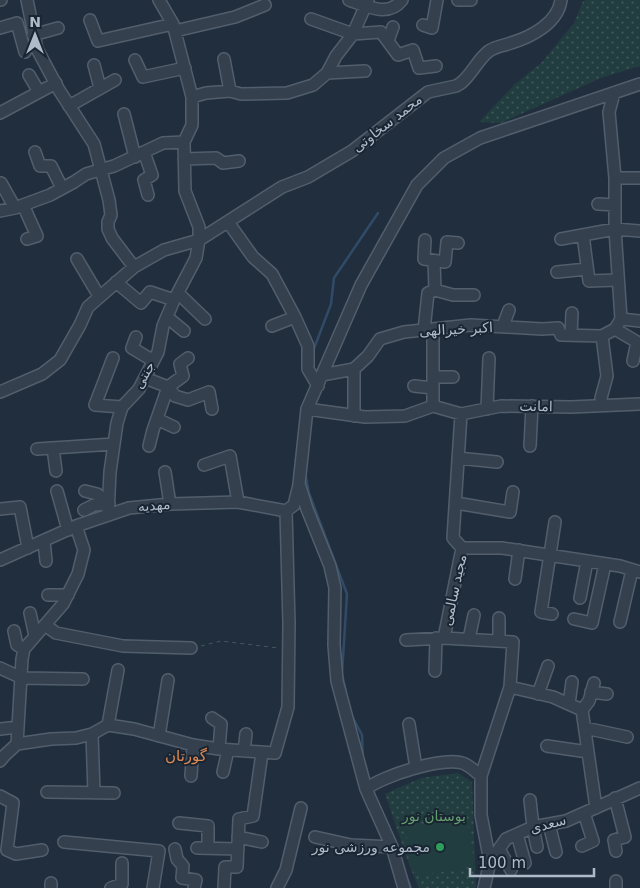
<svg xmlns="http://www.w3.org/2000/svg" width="640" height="888" font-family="'DejaVu Sans',Cairo,sans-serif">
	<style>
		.park { fill: url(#park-dots) }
		.pitch { fill: #223d3f }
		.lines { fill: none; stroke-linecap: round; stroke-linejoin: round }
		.stream { stroke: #314b67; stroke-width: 2.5 }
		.minor-casing { stroke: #525e6b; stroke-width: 14 }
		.path { stroke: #405a5c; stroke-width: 1; stroke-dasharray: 4 4; stroke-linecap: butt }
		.minor { stroke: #34404e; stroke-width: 11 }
		.leisure-dot { fill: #2e9e5b; stroke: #192532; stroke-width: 2 }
		.labels { text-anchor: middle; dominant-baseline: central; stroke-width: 4; stroke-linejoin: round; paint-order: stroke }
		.street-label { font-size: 14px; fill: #afbbc9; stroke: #192532 }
		.park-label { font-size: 14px; fill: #649d6e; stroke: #192532 }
		.poi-label { font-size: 14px; fill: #afbbc9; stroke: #192532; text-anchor: end }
		.neighbourhood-label { font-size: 15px; fill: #df8a54; stroke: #192532 }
	</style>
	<defs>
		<pattern id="park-dots" width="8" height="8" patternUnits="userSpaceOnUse" patternTransform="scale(1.25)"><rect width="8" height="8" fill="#223d3f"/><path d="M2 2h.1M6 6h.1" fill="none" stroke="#405759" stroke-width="1.8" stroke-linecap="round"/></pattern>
	</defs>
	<rect width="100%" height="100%" fill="#202e3e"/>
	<path class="park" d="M586,0H640V66L601,78L501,123L479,122L514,85L542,62L574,23L583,1Z
		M458,773L472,782L476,888H419L410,867L385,794L421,778Z"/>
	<path class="pitch" d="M467,819L475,866L422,875L410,867L406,827Z"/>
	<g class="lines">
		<path class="stream" d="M313,351L331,304L334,278L378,213
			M305,473L309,493L347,594L342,674L346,692
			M352,716L362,735L363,761
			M405,873L411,888"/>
		<defs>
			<path id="minor" d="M0,0H1
				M27,0L37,49L59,90L94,144L109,200L111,215L108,222V229L112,238L134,267
				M349,0C367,6 388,18 402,0
				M458,0H471
				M311,19L353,34L381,32L398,55L413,50L419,68L436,66
				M90,20L98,41L173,24
				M423,25L432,28L437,0
				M0,28L17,23L25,52
				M175,31L235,17L265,5
				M33,35L58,28
				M388,41L393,27
				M224,59L230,91
				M135,60L143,77L185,68
				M94,65L100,88
				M327,73L365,71
				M29,75L39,92
				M614,93L609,112L615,178V229L621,319
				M192,97L206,93L230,91L241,94L287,93L313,85L327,73L336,56L353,34L368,0
				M69,106L115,80
				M0,113L56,83
				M124,114L135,157
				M35,152L40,166H51L62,188
				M144,152L152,175L144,180L148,195
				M184,159L216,158L223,163L239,161
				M615,178H640
				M1,183L15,208
				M598,204L615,205
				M23,205L37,236L27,239
				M0,211L15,208L50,195L74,182L86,174L114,166L163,143L184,142
				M228,222L253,257L272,274L295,317L308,346V369L318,386
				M583,235L589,281L618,280
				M561,239L615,229L640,231
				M425,240L424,259L445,262L447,242L458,243
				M77,259L99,296
				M557,272L587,269
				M116,282L141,303L150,292L174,300
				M435,290L453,295H474
				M178,293L205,319
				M167,317L184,331
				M272,326L295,317
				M503,326L509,310
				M433,329V406
				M615,329L637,342L633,361
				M424,330L428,293L435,290L434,261
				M571,335L572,313
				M136,337L132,348L152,360
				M113,358L95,405L122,407
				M354,369V416
				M322,375L354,369L368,356L380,339L404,332L471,325L542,329L558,328L561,335L602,336
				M433,377H453
				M145,378L168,387L175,396L188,400L209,392L212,409
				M414,386L433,388
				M0,392L42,374L60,360L80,325L88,307L134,267L164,250L199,240L282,187L308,177L352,151L428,92L456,86L461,83C472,74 478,59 489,51C496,46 503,46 511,43C531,37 558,23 561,0
				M602,405L601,398L607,376L602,336L615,329L621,319L640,321
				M433,406L461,414L501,406L571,407L640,404
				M307,409L365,417L405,416L433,406
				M487,409L489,358
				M461,414L453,538L462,548
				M157,419L174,427
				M149,446L153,430L168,387L183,376L180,364L188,358
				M530,446L532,406
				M53,448L56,471
				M37,449L114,444
				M458,458L497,462
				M204,465L230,456L238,502
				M165,472L170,504
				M57,491L68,530
				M85,491L97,494L109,504
				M456,503L510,512L513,492
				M0,509L20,507L28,548
				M84,510L94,505L109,504
				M108,514L110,472L117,423L122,407L139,389L158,352L163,326L174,300L196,258L199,240V227L185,191L184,142L192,125V97L173,24L159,0
				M44,541L46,561
				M0,560L76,526L129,508L170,504L238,502L286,511L294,505L299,485
				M515,579L519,550
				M48,595H68
				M580,598L587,561
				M30,613L35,636
				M552,614L541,612L555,522
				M574,619L592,623L605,564
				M620,622L632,570
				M45,625L56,633L123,646L191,648
				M14,631L17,645L24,649
				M469,639L474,615
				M406,640L444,638
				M499,641V618
				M0,668L22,678L83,679
				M435,671L436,638
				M510,687L553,697L582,710
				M591,692L607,694
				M538,694L548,666
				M569,704L572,682
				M582,710L596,808
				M582,710L589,701L594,683
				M212,718L221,724L219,749
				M409,724L416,768
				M108,725L118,670
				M585,728L627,737
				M0,729L18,727
				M92,734L94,793
				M159,736L168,680
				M17,744L22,659L24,649L63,604L78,574L84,550L76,526
				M547,746L588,752
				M244,751L246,734
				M0,761L5,755L17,744L51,739L76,738L92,734L108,725L134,729L193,745L219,749L275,753L288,707L289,624L286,511
				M223,772L228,750
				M191,776L193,745
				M366,789C382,776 446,755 465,764C471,767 476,772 481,776
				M47,792L114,793
				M0,796L13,803L7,850L16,854L42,850
				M615,798L625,837L614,840L616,851
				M530,800L533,827L537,847
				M179,823L208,826V848
				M549,824L556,852
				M517,834L525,863
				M238,837L262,842
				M315,837L351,845L392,847
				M64,842L159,851L153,888
				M582,846L593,841L584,813
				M197,848L238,849
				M175,849L177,859L183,866L182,878L196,880L194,888
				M499,849L511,870
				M490,862L481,815V776L510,687L513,642L444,638L462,548H502L620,566L640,572
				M51,883V888
				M111,888L122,884V863
				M224,888L225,867H237L239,819L253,816L262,753
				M277,888L286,870L301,808
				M404,888L392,847L366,789L337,681L334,645L335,588L330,566L307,509L299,484L307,409L361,285L417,185L444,158L480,138L640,84
				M484,888L490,862L506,839L533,827L566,821L640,788
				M616,888V881"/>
		</defs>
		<use href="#minor" class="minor-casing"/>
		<path class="path" d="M201,646L221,641L278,648"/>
		<use href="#minor" class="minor"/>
	</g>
	<circle class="leisure-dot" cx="440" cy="847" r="5"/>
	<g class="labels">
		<g class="street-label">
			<text transform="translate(387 123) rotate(-38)">محمد سخاوتی</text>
			<text transform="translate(456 329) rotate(-3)">اکبر خیرالهی</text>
			<text transform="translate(144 375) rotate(-61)">جنتی</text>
			<text transform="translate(536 406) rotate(1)">امانت</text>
			<text transform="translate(154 505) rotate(-5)">مهدیه</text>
			<text transform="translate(454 590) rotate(-78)">مجید سالمی</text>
			<text transform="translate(548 824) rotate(-15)">سعدی</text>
		</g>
		<g class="park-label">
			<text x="434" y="816">بوستان نور</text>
		</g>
		<g class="poi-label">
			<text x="430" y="847">مجموعه ورزشی نور</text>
		</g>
		<g class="neighbourhood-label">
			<text x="186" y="756">گورتان</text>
		</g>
	</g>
	<g transform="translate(35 35)" stroke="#192532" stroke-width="4" paint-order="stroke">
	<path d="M0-4L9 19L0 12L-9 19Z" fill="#afbbc9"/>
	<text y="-8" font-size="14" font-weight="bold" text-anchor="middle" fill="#afbbc9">N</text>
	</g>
	<path d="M470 868v8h124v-8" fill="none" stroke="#afbbc9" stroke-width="2.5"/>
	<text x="478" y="868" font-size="15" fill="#afbbc9" stroke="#192532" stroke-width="4" paint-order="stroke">100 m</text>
</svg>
